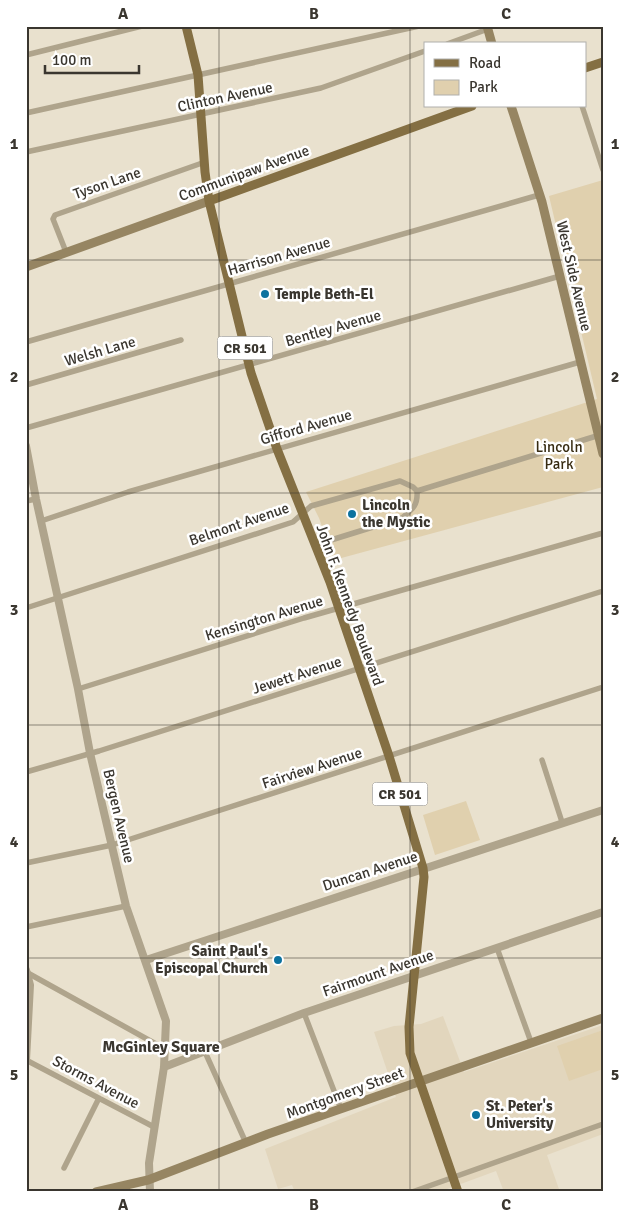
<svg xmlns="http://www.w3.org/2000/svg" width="629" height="1218" font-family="Signika,sans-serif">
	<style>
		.built { fill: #e2d6bd }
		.green { fill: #e0d0ae }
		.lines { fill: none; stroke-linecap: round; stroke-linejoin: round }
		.minor { stroke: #afa48c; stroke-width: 5.5 }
		.tertiary { stroke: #afa48c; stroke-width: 8 }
		.secondary { stroke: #968562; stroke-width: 9 }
		.primary { stroke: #846f43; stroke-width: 9 }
		.grid { fill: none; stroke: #3a362f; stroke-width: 1; stroke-opacity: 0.55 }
		.poi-dot { fill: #0d729f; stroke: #fff; stroke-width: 2 }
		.labels { text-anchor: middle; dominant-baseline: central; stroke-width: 5; stroke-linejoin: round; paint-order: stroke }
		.shield { fill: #fff; stroke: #75726d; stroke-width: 1 }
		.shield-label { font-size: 14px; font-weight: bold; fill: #3a362f }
		.street-label { font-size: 15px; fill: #3a362f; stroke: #fff }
		.poi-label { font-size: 15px; font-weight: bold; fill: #3a362f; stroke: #fff; text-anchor: start }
		.park-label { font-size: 15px; fill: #372b11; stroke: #fff }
		.neighbourhood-label { font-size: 16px; font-weight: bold; fill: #3a362f; stroke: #fff }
		.neatline { fill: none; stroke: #3a362f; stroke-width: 2 }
		.grid-label { font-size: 16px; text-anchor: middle; font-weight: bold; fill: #3a362f }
	</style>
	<rect width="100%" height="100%" fill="#e9e1ce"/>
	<path class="built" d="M443,1016L464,1072L603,1025V1134L547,1155L560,1192H504L496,1171L439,1192H295L292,1185L278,1189L265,1149L396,1097L374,1032L394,1026L421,1024Z"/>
	<path class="green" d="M603,180V487L334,560L319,518L306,492L597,399L549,196Z
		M466,801L480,840L435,855L423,815Z
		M603,1030V1069L569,1081L557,1046Z"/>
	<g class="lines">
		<path class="minor" d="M447,44L488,29
			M26,55L142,26
			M582,106L603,170
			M26,113L419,26
			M26,152L321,88L425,51
			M66,252L53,219L55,215L205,162
			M26,342L539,195
			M26,385L181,340
			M26,428L560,276
			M417,491L603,434
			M26,501L36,499
			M41,521L128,492L580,362
			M315,545L402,518C413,509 418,505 417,491
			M26,608L293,522L311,506L400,481L413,487L417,491
			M78,689L304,618L603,533
			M542,760L562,822
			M26,772L99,751L603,591
			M26,863L112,845L603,687
			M26,927L126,906
			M497,948L531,1042
			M26,972L165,1049
			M304,1013L341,1109
			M205,1052L246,1143
			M26,1060L154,1127
			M64,1168L99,1098
			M412,1192L603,1124"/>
		<path class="tertiary" d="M26,446L36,499L78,689L90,753L126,906L166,1021L164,1067L149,1163L150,1192
			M146,960L603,810
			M26,970L30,985L26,1060
			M164,1067L304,1013L603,912"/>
		<path class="secondary" d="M487,26L492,44
			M511,106L542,202L603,454
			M26,267L209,201
			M96,1192L148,1180L268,1134L603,1018"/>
		<path class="primary" d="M186,26L198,75L205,172L209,201L251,373L277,449L330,582L389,756L423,868L424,877L409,1027L410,1053L458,1192
			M585,68L603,62
			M209,201L472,106"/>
	</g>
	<path class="grid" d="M219,26V1192M410,26V1192M26,260H603M26,493H603M26,725H603M26,958H603"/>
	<g class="poi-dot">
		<circle cx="265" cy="294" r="5"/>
		<circle cx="352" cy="514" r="5"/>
		<circle cx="278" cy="960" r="5"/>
		<circle cx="476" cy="1115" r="5"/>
	</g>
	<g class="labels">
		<g class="shield">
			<rect x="217.5" y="336.5" width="55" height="23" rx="4"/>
			<rect x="372.5" y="782.5" width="55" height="23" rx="4"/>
		</g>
		<g class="shield-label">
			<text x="245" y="348">CR 501</text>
			<text x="400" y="794">CR 501</text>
		</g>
		<g class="street-label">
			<text transform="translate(225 97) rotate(-12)">Clinton Avenue</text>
			<text transform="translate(244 173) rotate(-20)">Communipaw Avenue</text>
			<text transform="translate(107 183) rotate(-19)">Tyson Lane</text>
			<text transform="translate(279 256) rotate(-16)">Harrison Avenue</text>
			<text transform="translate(574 276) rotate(77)">West Side Avenue</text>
			<text transform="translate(333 328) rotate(-16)">Bentley Avenue</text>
			<text transform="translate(100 351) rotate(-16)">Welsh Lane</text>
			<text transform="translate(306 427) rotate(-16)">Gifford Avenue</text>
			<text transform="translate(239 524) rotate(-19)">Belmont Avenue</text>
			<text transform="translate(350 605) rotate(70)">John F. Kennedy Boulevard</text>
			<text transform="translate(264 618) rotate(-17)">Kensington Avenue</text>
			<text transform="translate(297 675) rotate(-18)">Jewett Avenue</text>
			<text transform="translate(312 768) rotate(-18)">Fairview Avenue</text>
			<text transform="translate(119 816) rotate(77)">Bergen Avenue</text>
			<text transform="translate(370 871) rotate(-18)">Duncan Avenue</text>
			<text transform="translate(378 973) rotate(-19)">Fairmount Avenue</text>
			<text transform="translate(96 1082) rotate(28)">Storms Avenue</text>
			<text transform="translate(345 1093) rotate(-20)">Montgomery Street</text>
		</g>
		<g class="poi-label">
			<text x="275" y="294">Temple Beth-El</text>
			<text x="362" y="505">Lincoln<tspan x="362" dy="17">the Mystic</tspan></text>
			<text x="268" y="951" text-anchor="end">Saint Paul's<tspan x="268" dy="17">Episcopal Church</tspan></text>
			<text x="486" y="1106">St. Peter's<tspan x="486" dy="17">University</tspan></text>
		</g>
		<g class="park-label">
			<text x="559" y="447">Lincoln<tspan x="559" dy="17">Park</tspan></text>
		</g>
		<g class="neighbourhood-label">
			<text x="161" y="1047">McGinley Square</text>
		</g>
	</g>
	<rect width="629" height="1218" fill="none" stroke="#ffffff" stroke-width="55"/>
	<rect x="424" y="42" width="162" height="65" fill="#ffffff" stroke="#b0afac"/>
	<rect x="434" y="59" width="25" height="8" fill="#846f43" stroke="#b0afac"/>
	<text x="469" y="68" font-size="15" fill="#3a362f">Road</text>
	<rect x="434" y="80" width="25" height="15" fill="#e0d0ae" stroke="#b0afac"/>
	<text x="469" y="92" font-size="15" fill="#3a362f">Park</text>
	<path d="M45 65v8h94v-8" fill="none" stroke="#3a362f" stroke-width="2.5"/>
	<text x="52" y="65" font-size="15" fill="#3a362f" stroke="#ffffff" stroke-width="4" paint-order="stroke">100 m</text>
	<rect x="28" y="28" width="574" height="1162" class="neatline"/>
	<g class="grid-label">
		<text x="123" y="19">A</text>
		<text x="314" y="19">B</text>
		<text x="506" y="19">C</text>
		<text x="14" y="149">1</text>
		<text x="615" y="149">1</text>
		<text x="14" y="382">2</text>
		<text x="615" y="382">2</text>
		<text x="14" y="615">3</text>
		<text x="615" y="615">3</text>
		<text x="14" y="847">4</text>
		<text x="615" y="847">4</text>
		<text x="14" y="1080">5</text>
		<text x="615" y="1080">5</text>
		<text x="123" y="1210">A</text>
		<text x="314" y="1210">B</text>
		<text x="506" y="1210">C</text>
	</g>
</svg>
